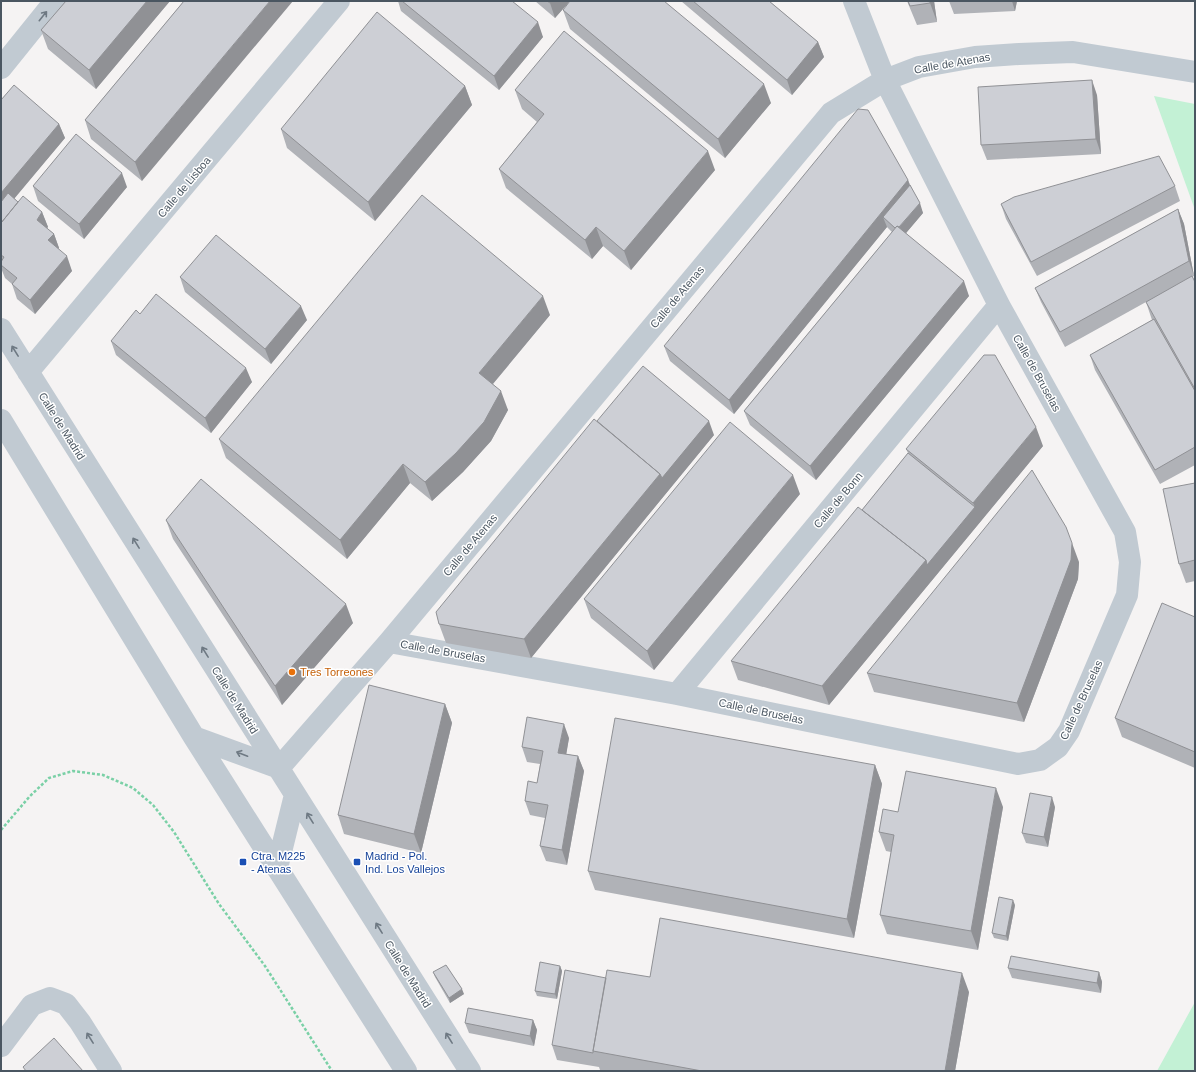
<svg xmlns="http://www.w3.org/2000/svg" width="1196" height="1072" font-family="Helvetica,sans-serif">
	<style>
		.green { fill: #c3f1d5 }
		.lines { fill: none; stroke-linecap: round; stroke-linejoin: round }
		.path { stroke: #7ad0a6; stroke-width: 2.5; stroke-dasharray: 3 2; stroke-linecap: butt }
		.minor { stroke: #c1cad2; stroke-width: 22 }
		.wall { fill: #b0b2b7 }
		.shaded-wall { fill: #909195 }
		.building { fill: #cdcfd5; stroke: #909195 }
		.oneway { stroke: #6e7983 }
		.food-dot { fill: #e8710a; stroke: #fff; stroke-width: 1.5 }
		.transit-dot { fill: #1a4fb4; stroke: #fff; stroke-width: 1.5 }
		.labels { text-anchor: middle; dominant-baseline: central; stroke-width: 3; stroke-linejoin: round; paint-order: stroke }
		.street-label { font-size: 11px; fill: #4a5661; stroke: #fff }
		.food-label { font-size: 11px; fill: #c56008; stroke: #fff; text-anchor: start }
		.transit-label { font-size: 11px; fill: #164399; stroke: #fff; text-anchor: start }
	</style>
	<rect width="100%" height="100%" fill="#f5f3f3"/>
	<path class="green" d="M1154,96L1195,104V210Z
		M1195,1002V1071H1157Z"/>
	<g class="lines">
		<path class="path" d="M1,830L30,796L49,778L73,771L103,775L133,788L153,805L174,832L219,904L265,966L332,1071"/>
		<path class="minor" d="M1,68L55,1
			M1,329L470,1071
			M28,372L339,1
			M1,420L194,737L406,1071
			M389,642L677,694L1018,764L1040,760L1058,747L1069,731L1127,595L1130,562L1125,532L999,305L885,80L854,1
			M677,694L999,305
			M194,737L279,768
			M279,768L389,642L831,113L885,80L919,67L975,57L1019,54L1073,52L1195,72
			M277,868L295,795
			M1,1046L32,1005L50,998L66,1004L80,1022L111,1071"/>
	</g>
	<path class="wall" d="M66,1H170L96,89L48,49L41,30Z
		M184,1L142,181L91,139L85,120Z
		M398,1H512L543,37L499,90L401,11Z
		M535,1H570L555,18Z
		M681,1H769L818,42L824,57L792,95Z
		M907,1H934L937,22L917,25Z
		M949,1H1017L1015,11L954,14Z
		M1124,1H1134V2Z
		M563,10L771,103L725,158L570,29Z
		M465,86L472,105L375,221L287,148L281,129Z
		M515,90L715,170L631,270L603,246L592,259L506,188L499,169L537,122L522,109Z
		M1097,95L1101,154L987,160L981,145Z
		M1,100L59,124L65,138L14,198L18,202L42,212L48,227L47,228L54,234L59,248L58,249L72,271L35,314L17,299L12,284L5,278L1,268Z
		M908,180L923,213L906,233L969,296L816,480L750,425L744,411L892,232L887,227L734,414L670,361L664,346Z
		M33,186L127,187L84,239L38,201Z
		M1175,186L1180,201L1037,276L1006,219L1001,204Z
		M1178,209L1184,224L1194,276L1192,277L1195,282V465L1160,484L1095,370L1090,355L1152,320L1146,302L1065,347L1041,302L1035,288Z
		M180,277L307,320L271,364L185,292Z
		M140,314L252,382L211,433L116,355L111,341Z
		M550,315L493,384L508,410L491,441L463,472L432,501L410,483L347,559L226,458L219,439Z
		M597,421L714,435L531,658L446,643L439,624Z
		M1043,446L829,705L738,680L731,661L862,510L908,453L906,449Z
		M1195,483V581L1186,583L1179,564Z
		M800,494L654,670L591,618L584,599Z
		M166,520L353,623L282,705L173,539Z
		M1079,562L1078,579L1024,722L874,692L867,673Z
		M1195,617V768L1122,737L1115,718Z
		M445,704L452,723L421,853L344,834L338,815Z
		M569,738L566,754L578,756L584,771L567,865L546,861L540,846L545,818L530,815L525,801L537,783L540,764L527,762L522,747Z
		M875,765L882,784L854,938L595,890L588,871Z
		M1003,807L978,950L887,934L880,915L891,852L886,851L879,832L898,812Z
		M1055,807L1048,847L1026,843L1022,833Z
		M1015,905L1008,941L994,938L992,933Z
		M560,966L562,971L557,999L537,996L535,991Z
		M1008,968L1099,972L1102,982L1101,993L1012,978Z
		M433,972L464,994L450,1003L435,977Z
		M650,977L969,992L955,1071H604L600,1070L599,1067L557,1060L552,1045Z
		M533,1020L537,1030L534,1046L469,1033L465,1023Z"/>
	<path class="shaded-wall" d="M147,1H170L96,89L89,70Z
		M270,1H293L142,181L135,162Z
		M552,1H570L555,18L550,3Z
		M930,1H934L937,22L930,3Z
		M1012,1H1017L1015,11Z
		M538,22L543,37L499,90L494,76Z
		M818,42L824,57L792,95L787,80Z
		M1092,80L1097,95L1101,154L1096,139Z
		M764,84L771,103L725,158L718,139Z
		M465,86L472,105L375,221L368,202Z
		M59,124L65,138L4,211L1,203V193Z
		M708,151L715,170L631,270L624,251Z
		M122,173L127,187L84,239L79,224Z
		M908,180L913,195L883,217L887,227L734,414L729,400Z
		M920,203L923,213L901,239L897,230Z
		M1178,209L1184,224L1194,276L1189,261Z
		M42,212L48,227L42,234L37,220Z
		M596,227L603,246L592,259L585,240Z
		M54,234L59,248L53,255L48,240Z
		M67,256L72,271L35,314L30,300Z
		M964,281L969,296L816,480L810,466Z
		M543,296L550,315L486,392L479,373Z
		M301,306L307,320L271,364L265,349Z
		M246,368L252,382L211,433L205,418Z
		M501,391L508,410L491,441L463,472L432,501L425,482Z
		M709,421L714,435L531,658L524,639L660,474Z
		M1036,427L1043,446L829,705L822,686L926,560L975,507L973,503Z
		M403,464L410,483L347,559L340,540Z
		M793,475L800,494L654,670L647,651Z
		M1072,543L1079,562L1078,579L1024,722L1017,703Z
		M346,604L353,623L282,705L275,686Z
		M445,704L452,723L421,853L414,834Z
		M564,724L569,738L564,768L558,753Z
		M578,756L584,771L567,865L562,850Z
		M875,765L882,784L854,938L847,919Z
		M996,788L1003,807L978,950L971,931Z
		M1052,797L1055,807L1048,847L1044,837Z
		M1013,900L1015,905L1008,941L1006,936Z
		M560,966L562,971L557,999L555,994Z
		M1099,972L1102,982L1101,993L1097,983Z
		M962,973L969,992L955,1071H945Z
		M462,989L464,994L450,1003L449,998Z
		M533,1020L537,1030L534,1046L530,1036Z"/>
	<path class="building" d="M66,1H147L89,70L41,30Z
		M184,1H270L135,162L85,120Z
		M402,1H512L538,22L494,76Z
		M547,1H552L550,3Z
		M570,1H664L764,84L718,139L563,10Z
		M693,1H769L818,42L787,80Z
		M908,1H930V3L910,6Z
		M377,12L465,86L368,202L281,129Z
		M564,31L708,151L624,251L596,227L585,240L499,169L544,114L515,90Z
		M1092,80L1096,139L981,145L978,87Z
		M14,85L59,124L1,193V100Z
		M858,109L868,110L908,180L729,400L664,346Z
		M76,134L122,173L79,224L33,186Z
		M1159,156L1175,186L1031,262L1001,204L1014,197Z
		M910,185L920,203L899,227L897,226L895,228L883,217Z
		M8,193L18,202L1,223V202Z
		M422,195L543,296L479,373L501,391L484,422L456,453L425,482L403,464L340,540L219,439Z
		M23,196L42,212L37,220L54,234L48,240L67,256L30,300L12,284L17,278L1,265V262L4,257L1,255V223Z
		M1178,209L1189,261L1060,332L1035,288Z
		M897,226L964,281L810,466L744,411Z
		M216,235L301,306L265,349L180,277Z
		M1192,276L1195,282V389L1146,302Z
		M156,294L246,368L205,418L111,341L136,310L140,314Z
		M1154,319L1195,391V447L1155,470L1090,355Z
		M984,355H995L1036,427L973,503L906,449Z
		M643,366L709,421L662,478L660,474L597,421Z
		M594,419L660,474L524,639L439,624L436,612Z
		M730,422L793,475L647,651L584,599Z
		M908,453L975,507L927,565L926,560L862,510Z
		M1032,470L1066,527L1072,543L1071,560L1017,703L867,673Z
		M201,479L346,604L275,686L166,520Z
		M1195,483V560L1179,564L1163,489Z
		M858,507L926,560L822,686L731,661Z
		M1162,603L1195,617V752L1115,718Z
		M369,685L445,704L414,834L338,815Z
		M527,717L564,724L558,753L578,756L562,850L540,846L548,805L525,801L528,781L537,783L543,751L522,747Z
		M615,718L875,765L847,919L588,871Z
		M906,771L996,788L971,931L880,915L894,835L879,832L883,809L898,812Z
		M1030,793L1052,797L1044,837L1022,833Z
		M999,897L1013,900L1006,936L992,933Z
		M660,918L962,973L945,1071H702L593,1051L607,970L650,977Z
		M1011,956L1099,972L1097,983L1008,968Z
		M540,962L560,966L555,994L535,991Z
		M446,965L462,989L449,998L433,972Z
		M565,970L606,978L593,1051V1053L552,1045Z
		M468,1008L533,1020L530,1036L465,1023Z
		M54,1038L83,1071H26L23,1067Z"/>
	<defs><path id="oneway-shaft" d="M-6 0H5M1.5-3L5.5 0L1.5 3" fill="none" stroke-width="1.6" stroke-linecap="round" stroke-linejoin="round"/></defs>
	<g class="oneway">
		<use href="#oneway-shaft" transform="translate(43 16) rotate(-51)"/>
		<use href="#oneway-shaft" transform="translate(15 351) rotate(-122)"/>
		<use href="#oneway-shaft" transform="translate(136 543) rotate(-122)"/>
		<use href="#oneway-shaft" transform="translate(205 652) rotate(-122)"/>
		<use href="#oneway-shaft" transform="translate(242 754) rotate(-159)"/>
		<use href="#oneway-shaft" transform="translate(310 818) rotate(-122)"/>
		<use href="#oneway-shaft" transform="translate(379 928) rotate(-122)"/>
		<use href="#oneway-shaft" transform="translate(90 1038) rotate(-122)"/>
		<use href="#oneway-shaft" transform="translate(449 1038) rotate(-122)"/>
	</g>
	<circle class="food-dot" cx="292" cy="672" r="4"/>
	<g class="transit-dot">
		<rect x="239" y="858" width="8" height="8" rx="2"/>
		<rect x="353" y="858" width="8" height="8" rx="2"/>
	</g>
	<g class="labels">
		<g class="street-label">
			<text transform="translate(952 63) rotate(-10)">Calle de Atenas</text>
			<text transform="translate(184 187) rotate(-50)">Calle de Lisboa</text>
			<text transform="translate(677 297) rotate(-50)">Calle de Atenas</text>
			<text transform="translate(1037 373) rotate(61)">Calle de Bruselas</text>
			<text transform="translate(62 426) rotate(58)">Calle de Madrid</text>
			<text transform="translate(838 500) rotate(-50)">Calle de Bonn</text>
			<text transform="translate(470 545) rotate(-50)">Calle de Atenas</text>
			<text transform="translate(443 651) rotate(10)">Calle de Bruselas</text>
			<text transform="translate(235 700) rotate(58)">Calle de Madrid</text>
			<text transform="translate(1081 700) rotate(-65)">Calle de Bruselas</text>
			<text transform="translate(761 711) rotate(12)">Calle de Bruselas</text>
			<text transform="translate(408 974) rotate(58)">Calle de Madrid</text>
		</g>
		<g class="food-label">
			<text x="300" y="672">Tres Torreones</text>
		</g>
		<g class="transit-label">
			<text x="251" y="856">Ctra. M225<tspan x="251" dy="13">- Atenas</tspan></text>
			<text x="365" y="856">Madrid - Pol.<tspan x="365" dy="13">Ind. Los Vallejos</tspan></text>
		</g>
	</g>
	<rect width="1196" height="1072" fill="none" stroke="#4a5661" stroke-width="4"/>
</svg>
